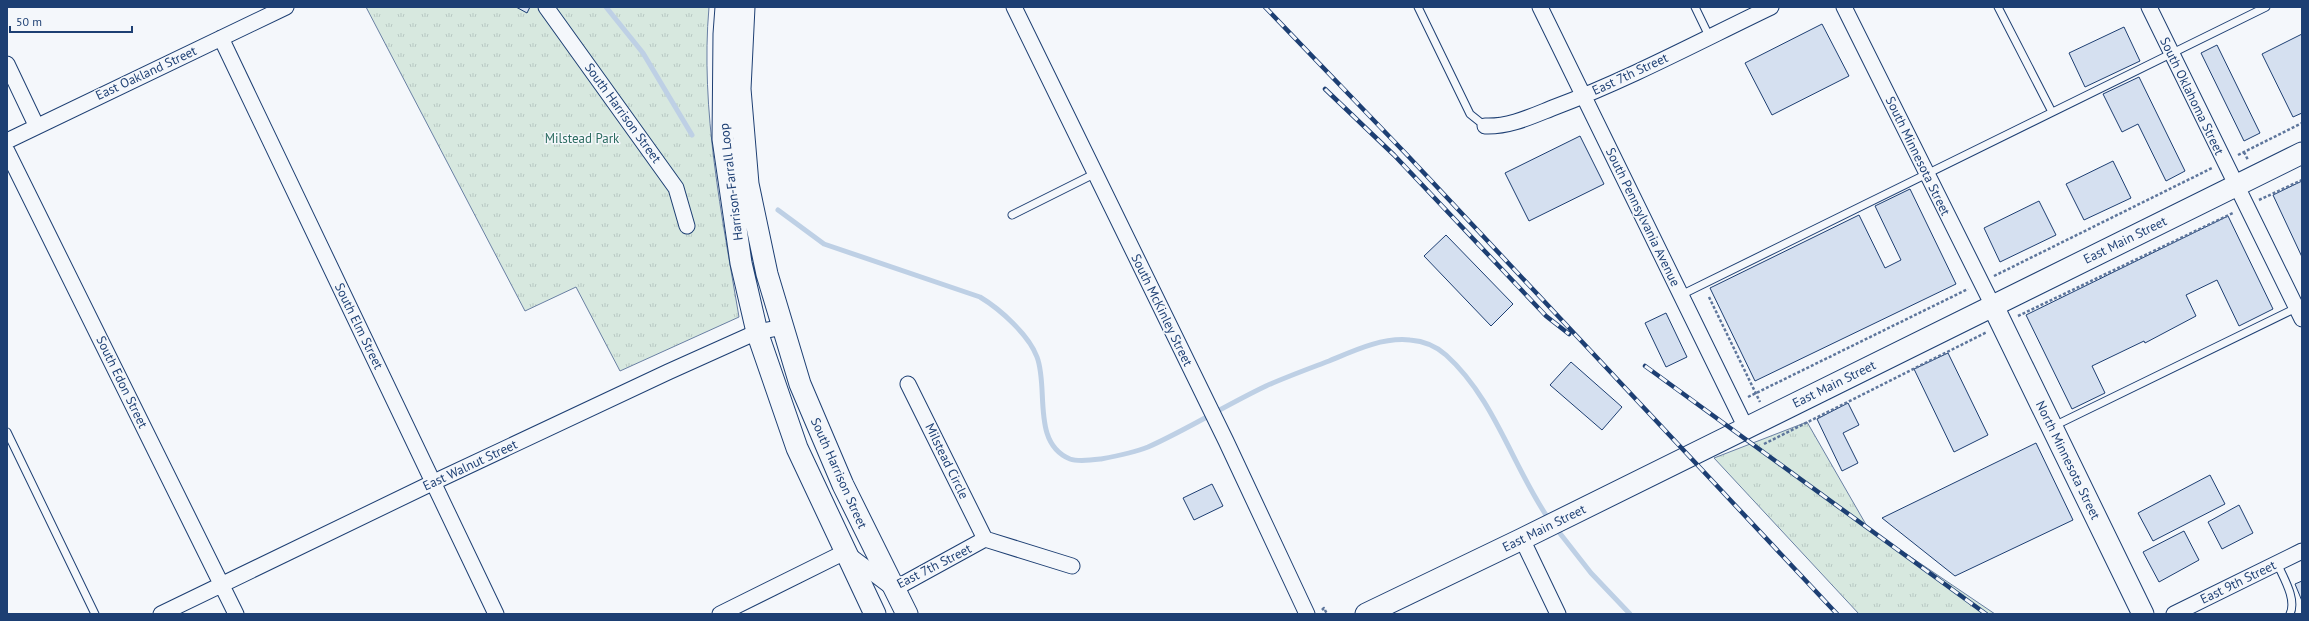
<svg xmlns="http://www.w3.org/2000/svg" width="2309" height="621" font-family="'PT Sans',sans-serif">
	<style>
		.grass { fill: url(#grass-tufts); stroke: #687fa3 }
		.lines { fill: none; stroke-linecap: round; stroke-linejoin: round }
		.stream { stroke: #bed0e5; stroke-width: 5 }
		.building { fill: #d5e0f0; stroke: #1d3f73 }
		.lane-casing { stroke: #1d3f73; stroke-width: 9 }
		.street-casing { stroke: #1d3f73; stroke-width: 17 }
		.secondary-casing { stroke: #1d3f73; stroke-width: 23 }
		.path { stroke: #5e769c; stroke-width: 2.5; stroke-dasharray: 3 2; stroke-linecap: butt }
		.lane { stroke: #f4f7fb; stroke-width: 7 }
		.street { stroke: #f4f7fb; stroke-width: 15 }
		.secondary { stroke: #f4f7fb; stroke-width: 21 }
		.rail-casing { stroke: #1d3f73; stroke-width: 4.5 }
		.rail { stroke: #f4f7fb; stroke-width: 3; stroke-dasharray: 9; stroke-linecap: butt }
		.labels { text-anchor: middle; dominant-baseline: central; stroke-width: 3; stroke-linejoin: round; paint-order: stroke }
		.street-label { font-size: 13px; fill: #1d3f73; stroke: #f4f7fb }
		.park-label { font-size: 13px; fill: #2c6c60; stroke: #f4f7fb }
	</style>
	<defs>
		<pattern id="grass-tufts" width="24" height="20" patternUnits="userSpaceOnUse"><rect width="24" height="20" fill="#d7e8df"/><path d="M3 7l-1-3M5 7V3M7 7l1-3M15 17l-1-3M17 17v-4M19 17l1-3" fill="none" stroke="#b8c8c3"/></pattern>
	</defs>
	<rect width="100%" height="100%" fill="#f4f7fb"/>
	<path class="grass" d="M366,7H709C700,110 722,216 739,317L620,371L576,287L525,311Z
		M1807,422L1868,528L1995,614H1859L1714,458Z"/>
	<g class="lines">
		<path class="stream" d="M606,7L643,53L692,135
			M778,210L824,244L980,297C1000,309 1029,335 1037,357C1049,388 1031,443 1070,459C1078,462 1093,460 1101,459C1117,456 1133,453 1148,447C1188,429 1226,405 1266,386C1286,377 1308,369 1329,361C1353,351 1382,337 1410,340C1423,341 1436,346 1446,355C1495,399 1513,468 1550,521
			M1555,527L1591,573L1630,614"/>
	</g>
	<path class="building" d="M516,7H530L527,13Z
		M1822,24L1849,76L1772,115L1745,63Z
		M2124,27L2140,61L2085,87L2069,53Z
		M2302,34V113L2293,117L2262,54Z
		M2217,45L2260,133L2244,141L2201,53Z
		M2139,77L2185,171L2166,181L2138,124L2122,132L2103,94Z
		M1580,136L1604,184L1529,221L1505,173Z
		M2113,161L2131,198L2084,220L2066,184Z
		M2302,181V257L2273,195Z
		M1910,189L1956,284L1755,381L1710,288L1859,215L1885,268L1901,260L1875,206Z
		M2039,201L2056,235L2000,262L1984,228Z
		M2228,216L2273,309L2239,326L2217,280L2186,295L2196,316L2145,343L2144,341L2092,366L2105,393L2072,409L2026,315Z
		M1446,235L1513,304L1491,326L1424,256Z
		M1666,313L1687,357L1666,367L1645,323Z
		M1948,353L1988,435L1954,452L1914,369Z
		M1571,362L1622,407L1602,430L1550,385Z
		M1848,403L1859,425L1843,433L1858,463L1842,471L1817,419Z
		M2036,443L2073,520L1955,576L1882,518Z
		M2210,475L2225,504L2153,541L2138,513Z
		M1212,484L1223,506L1194,520L1183,498Z
		M2239,505L2253,533L2222,549L2208,522Z
		M2184,531L2199,560L2159,582L2143,552Z
		M2302,581V601L2295,584Z"/>
	<g class="lines">
		<defs>
			<path id="lane" d="M1418,7L1470,114L1485,126
				M1695,7L1709,36
				M1998,7L2052,112
				M1012,215L1096,173
				M1681,295L2266,7
				M2054,426L2296,308
				M7,432L95,614
				M2277,563C2283,577 2297,599 2290,614"/>
			<path id="street" d="M546,7L676,188L687,226
				M1014,7L1226,441L1307,614
				M1540,7L1746,428
				M1844,7L1993,306
				M2149,7L2302,319
				M221,38L496,614
				M7,64L36,125
				M1485,126C1510,127 1532,116 1555,107C1629,79 1700,41 1771,7
				M7,141L286,7
				M7,151L236,614
				M908,384L985,539
				M1522,539L1558,614
				M161,614L434,482L668,372L757,332L783,327
				M720,614L845,552L894,589L985,539L1072,566
				M2174,614L2302,551"/>
			<path id="secondary" d="M726,7L724,34L723,139L741,263L757,332L797,448L875,614
				M744,7L740,89L748,184L767,274L800,384L843,485L907,614
				M1993,306L2143,614
				M1366,614L1522,539L2302,153"/>
		</defs>
		<use href="#lane" class="lane-casing"/>
		<use href="#street" class="street-casing"/>
		<use href="#secondary" class="secondary-casing"/>
		<path class="path" d="M2244,152L2248,160
			M2238,155L2302,123
			M2259,200L2302,180
			M1994,276L2212,168
			M1709,297L1760,402
			M2018,316L2233,213
			M1748,397L1968,289
			M1764,444L1987,332
			M1322,610L1324,608L1327,614"/>
		<use href="#lane" class="lane"/>
		<use href="#street" class="street"/>
		<use href="#secondary" class="secondary"/>
		<defs>
			<path id="rail" d="M1265,7L1409,157L1837,614
				M1325,89L1394,155L1546,316L1569,334
				M1645,366L1986,614"/>
		</defs>
		<use href="#rail" class="rail-casing"/>
		<use href="#rail" class="rail"/>
	</g>
	<g class="labels">
		<g class="street-label">
			<text transform="translate(146 73) rotate(-25)">East Oakland Street</text>
			<text transform="translate(1630 74) rotate(-25)">East 7th Street</text>
			<text transform="translate(2192 96) rotate(64)">South Oklahoma Street</text>
			<text transform="translate(623 113) rotate(54)">South Harrison Street</text>
			<text transform="translate(1918 156) rotate(64)">South Minnesota Street</text>
			<text transform="translate(731 182) rotate(-97)">Harrison-Farrall Loop</text>
			<text transform="translate(1643 217) rotate(64)">South Pennsylvania Avenue</text>
			<text transform="translate(2125 240) rotate(-26)">East Main Street</text>
			<text transform="translate(1162 310) rotate(64)">South McKinley Street</text>
			<text transform="translate(359 326) rotate(64)">South Elm Street</text>
			<text transform="translate(122 382) rotate(64)">South Edon Street</text>
			<text transform="translate(1834 384) rotate(-26)">East Main Street</text>
			<text transform="translate(2068 460) rotate(64)">North Minnesota Street</text>
			<text transform="translate(947 461) rotate(64)">Milstead Circle</text>
			<text transform="translate(470 465) rotate(-25)">East Walnut Street</text>
			<text transform="translate(839 473) rotate(66)">South Harrison Street</text>
			<text transform="translate(1544 528) rotate(-26)">East Main Street</text>
			<text transform="translate(934 566) rotate(-27)">East 7th Street</text>
			<text transform="translate(2238 582) rotate(-26)">East 9th Street</text>
		</g>
		<g class="park-label">
			<text x="582" y="138">Milstead Park</text>
		</g>
	</g>
	<rect width="2309" height="621" fill="none" stroke="#1d3f73" stroke-width="16"/>
	<path d="M10 26v6h122v-6" fill="none" stroke="#1d3f73" stroke-width="2"/>
	<text x="16" y="26" font-size="12" fill="#1d3f73" stroke="#f4f7fb" stroke-width="3" paint-order="stroke">50 m</text>
</svg>
